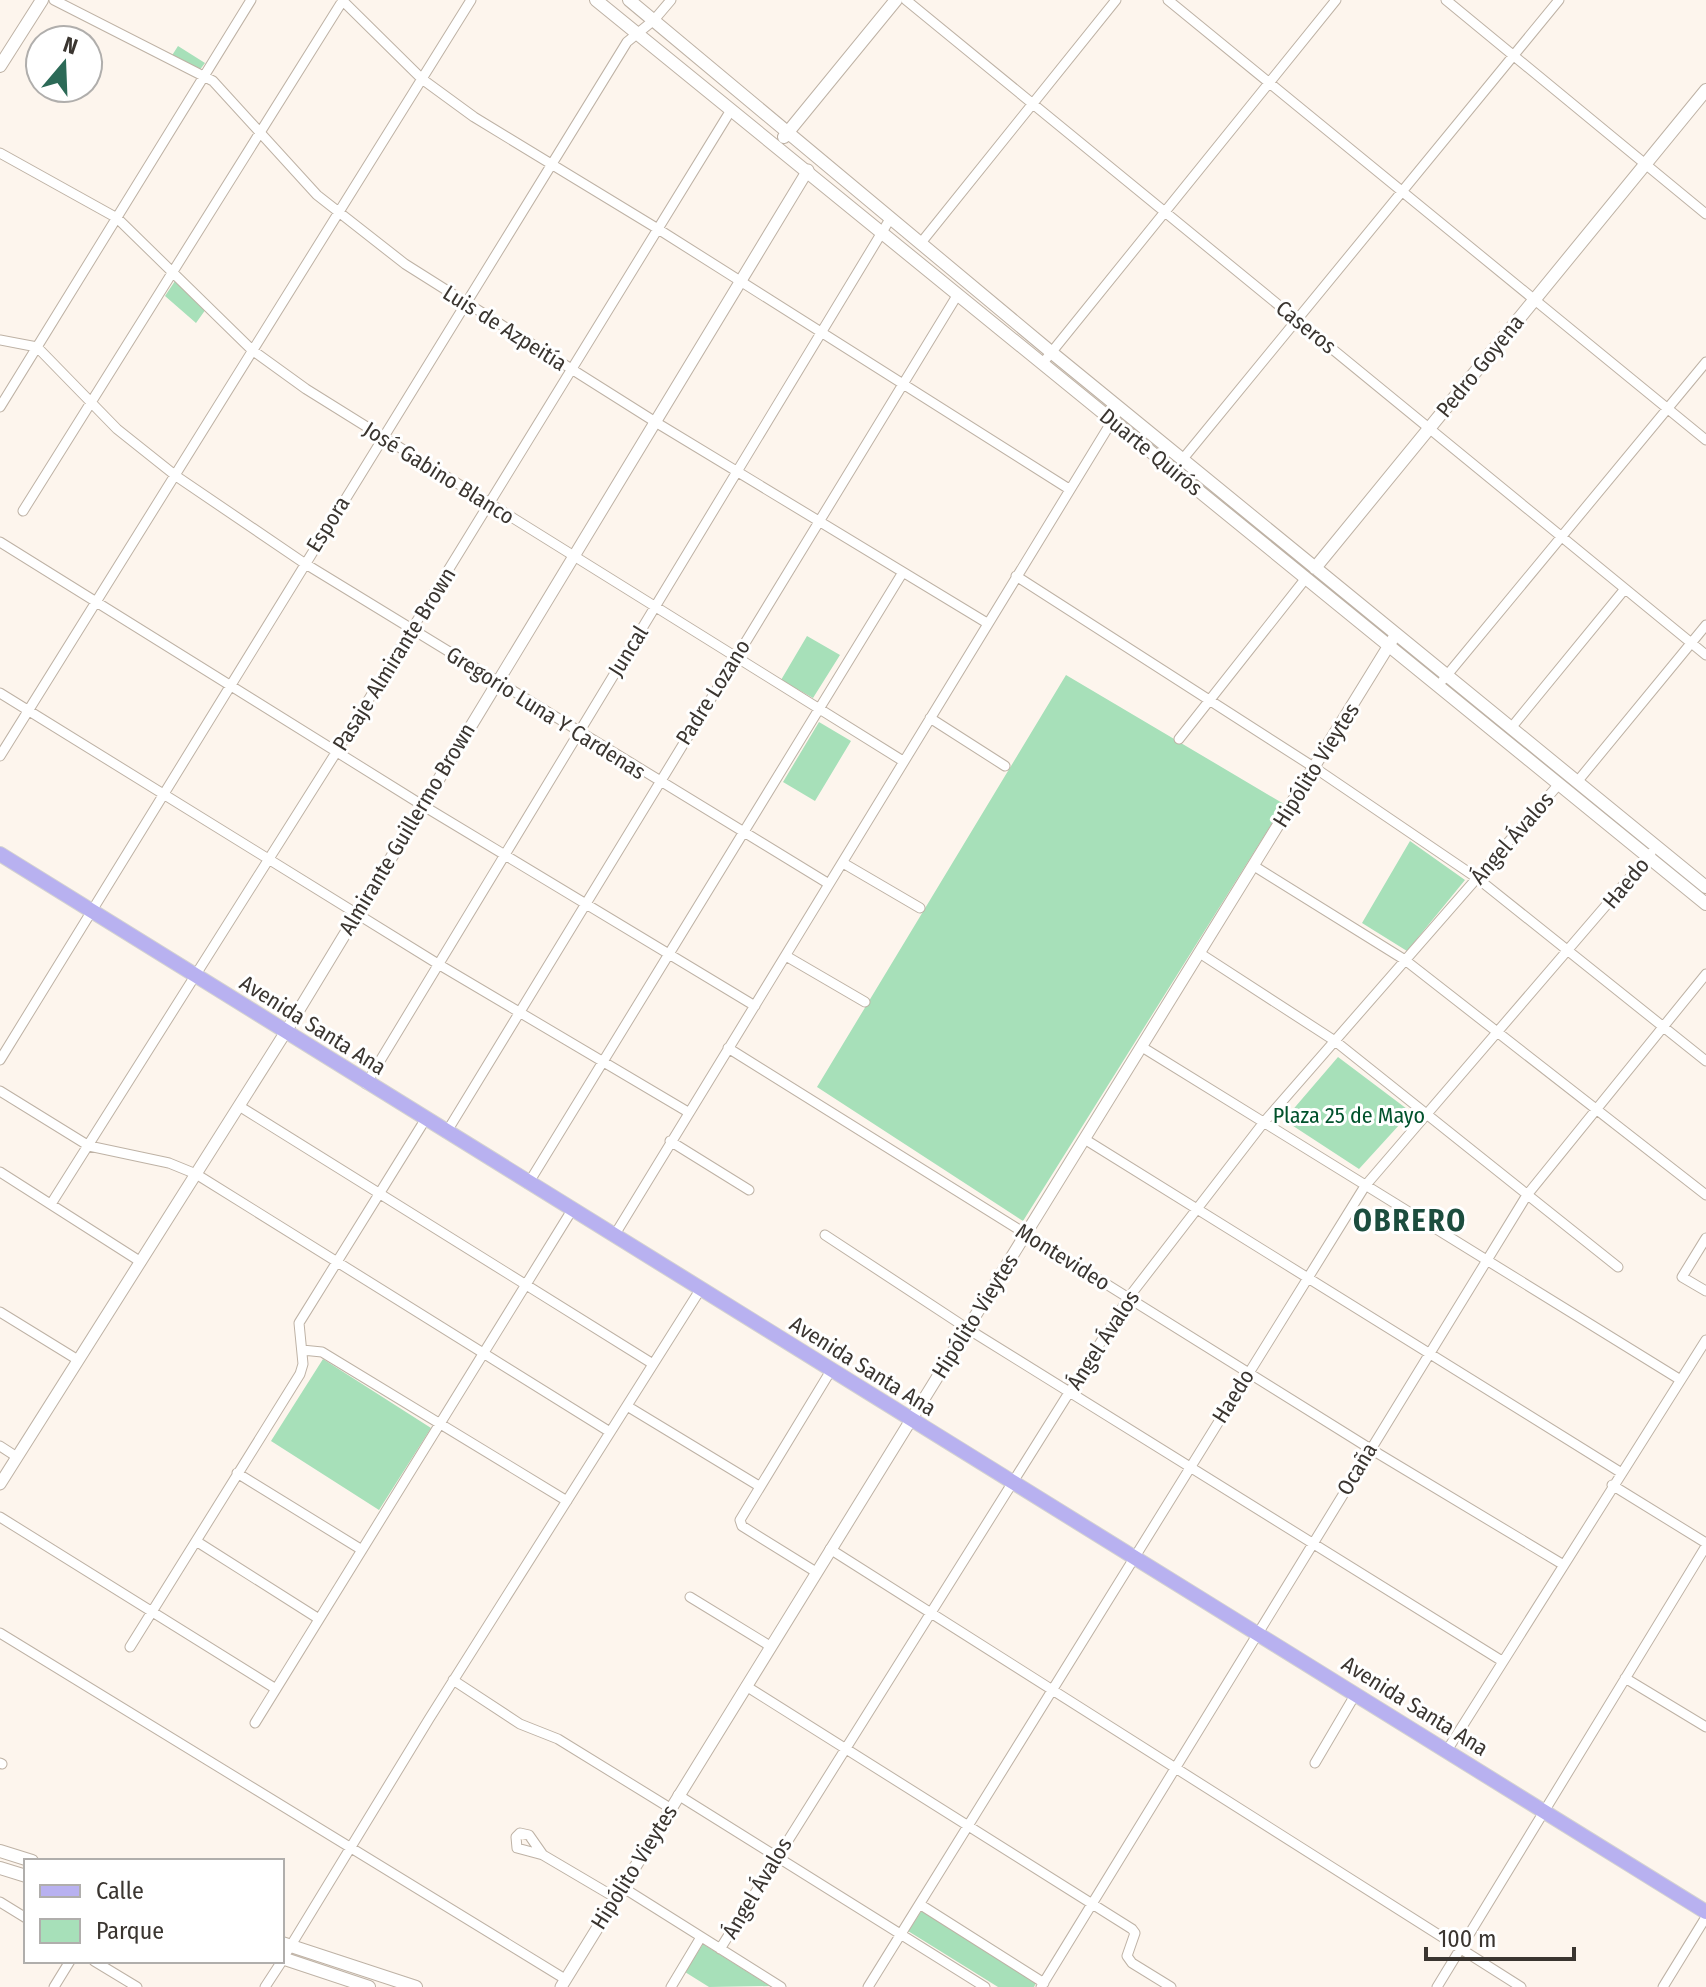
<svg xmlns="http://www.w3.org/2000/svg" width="1706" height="1987" font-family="'Fira Sans Condensed',sans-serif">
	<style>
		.green { fill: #a7e0b9 }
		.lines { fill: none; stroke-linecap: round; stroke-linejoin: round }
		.minor-casing { stroke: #beb2a5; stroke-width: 11 }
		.tertiary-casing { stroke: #beb2a5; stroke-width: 13 }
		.secondary-casing { stroke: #beb2a5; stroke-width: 14 }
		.primary-casing { stroke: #d4d3d1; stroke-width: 16 }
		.minor { stroke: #fff; stroke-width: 9 }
		.tertiary { stroke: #fff; stroke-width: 11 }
		.secondary { stroke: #fff; stroke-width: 12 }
		.primary { stroke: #b8b1f0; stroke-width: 14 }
		.labels { text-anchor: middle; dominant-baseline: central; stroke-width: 6; stroke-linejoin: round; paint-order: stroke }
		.street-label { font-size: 22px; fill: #3a3530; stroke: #fff }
		.park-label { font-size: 22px; fill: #01522c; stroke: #fff }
		.district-label { font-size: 30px; font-weight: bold; letter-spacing: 2px; fill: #1c4d3e; stroke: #fff }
	</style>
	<rect width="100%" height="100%" fill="#fdf5ed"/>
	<path class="green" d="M178,46L205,63L199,71L171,57Z
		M175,281L206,309L196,323L165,296Z
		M807,636L840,655L813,698L781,680Z
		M1066,675L1284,804L1023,1221L817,1087Z
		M819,722L851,741L815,801L783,782Z
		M1410,841L1465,880L1407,951L1362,923Z
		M1338,1057L1411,1112L1359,1169L1284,1120Z
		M323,1359L431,1428L379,1510L271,1441Z
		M922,1910L1036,1983L1034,1987H998L908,1931Z
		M703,1944L770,1986L709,1987L685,1972Z"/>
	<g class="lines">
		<defs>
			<path id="minor" d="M54,0L213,81L317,195L405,264L657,423L987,623
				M342,0L422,79L474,117L658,229L1069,489
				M906,0L1706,655
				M1168,0L1706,440
				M1446,0L1706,214
				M0,153L117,218L252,350L306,389L903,761
				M920,244L1116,0
				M0,340L37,347L117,429L176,476L304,563L829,884
				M1042,364L1336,0
				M0,407L251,0
				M1182,460L1559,0
				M23,511L343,0
				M0,542L422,805L755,1006
				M1016,576L1315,768L1477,878L1706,1061
				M1443,680L1706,362
				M0,693L438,964L688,1112
				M930,718L1005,766
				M1511,728L1624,590
				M1179,739L1306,578
				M0,756L471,0
				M1577,782L1706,625
				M843,863L920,908
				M1254,866L1405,960L1706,1195
				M1201,954L1335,1041L1618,1267
				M786,956L865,1002
				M1142,1047L1679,1379
				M728,1048L1369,1448L1562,1564
				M0,1060L627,42L654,20L671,0
				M366,1084L890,219
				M0,1091L89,1146L169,1163L196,1174L610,1432
				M239,1106L653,1364
				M446,1133L958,294
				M1086,1140L1620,1472
				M670,1141L749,1190
				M0,1172L141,1262
				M528,1184L903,572
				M51,1204L337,751L731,110
				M825,1235L968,1329L1502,1661
				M614,1236L1120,408
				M1706,1238L1682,1277L1706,1291
				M0,1312L78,1360
				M302,1350L322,1352L567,1501
				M627,1406L759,1486
				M0,1446L17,1457
				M237,1473L362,1550
				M1612,1485L1706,1543
				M0,1517L276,1689
				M196,1541L319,1619
				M830,1549L1521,1987
				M816,1572L742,1526L740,1520L830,1372
				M690,1597L770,1646
				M0,1633L565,1979
				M130,1647L300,1374L303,1364L299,1323L425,1120
				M1625,1678L1706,1727
				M453,1680L520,1724L558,1739L670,1808
				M746,1686L1132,1929L1135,1933L1127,1956L1132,1963L1171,1987
				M255,1723L572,1210
				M1446,1752L1706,1340
				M0,1763L2,1764
				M1315,1763L1355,1695
				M678,1795L985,1987
				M543,1855L517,1848L516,1837L520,1833L529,1835L543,1855L616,1898
				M622,1887L781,1987
				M0,1902L26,1918
				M921,1905L1044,1983
				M720,1949L1129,1297L1264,1122L1559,784
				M282,1960L429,1719L700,1290
				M94,1961L137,1987
				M54,1987L70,1961
				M265,1987L282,1961
				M671,1987L701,1937
				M868,1987L1365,1186L1651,853
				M1041,1987L1527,1195L1706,974
				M1437,1987L1706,1546
				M1663,1987L1706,1917"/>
			<path id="tertiary" d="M0,1484L285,1033L808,170
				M561,1987L1396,634"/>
			<path id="secondary" d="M596,0L1706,904
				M629,0L1051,352L1706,887
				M0,66L42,0
				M784,137L896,0
				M1315,568L1706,90
				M0,1851L32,1861
				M0,1868L26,1876
				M282,1943L416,1987
				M282,1958L369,1987"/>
			<path id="primary" d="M0,854L1706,1912"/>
		</defs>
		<use href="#minor" class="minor-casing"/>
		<use href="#tertiary" class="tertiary-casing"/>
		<use href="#secondary" class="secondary-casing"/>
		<use href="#primary" class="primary-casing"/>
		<use href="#minor" class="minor"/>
		<use href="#tertiary" class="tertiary"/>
		<use href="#secondary" class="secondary"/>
		<use href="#primary" class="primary"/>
	</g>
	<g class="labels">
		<g class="street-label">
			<text transform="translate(1306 327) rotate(39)">Caseros</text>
			<text transform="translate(505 328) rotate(32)">Luis de Azpeitía</text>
			<text transform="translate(1480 366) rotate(-51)">Pedro Goyena</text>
			<text transform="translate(1151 452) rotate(39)">Duarte Quirós</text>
			<text transform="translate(439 473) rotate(32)">José Gabino Blanco</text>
			<text transform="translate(328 524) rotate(-58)">Espora</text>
			<text transform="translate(628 651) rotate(-58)">Juncal</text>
			<text transform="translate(394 659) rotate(-58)">Pasaje Almirante Brown</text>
			<text transform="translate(713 692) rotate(-58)">Padre Lozano</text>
			<text transform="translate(546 713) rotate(32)">Gregorio Luna Y Cardenas</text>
			<text transform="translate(1316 765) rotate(-58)">Hipólito Vieytes</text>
			<text transform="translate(407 829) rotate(-59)">Almirante Guillermo Brown</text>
			<text transform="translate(1512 838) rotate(-49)">Ángel Ávalos</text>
			<text transform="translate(1626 883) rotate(-50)">Haedo</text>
			<text transform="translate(313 1025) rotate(32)">Avenida Santa Ana</text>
			<text transform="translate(1063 1257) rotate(32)">Montevideo</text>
			<text transform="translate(975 1316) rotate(-58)">Hipólito Vieytes</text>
			<text transform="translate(1103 1340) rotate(-57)">Ángel Ávalos</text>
			<text transform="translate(863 1366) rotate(32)">Avenida Santa Ana</text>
			<text transform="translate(1233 1396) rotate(-58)">Haedo</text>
			<text transform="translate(1357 1469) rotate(-59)">Ocaña</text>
			<text transform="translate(1415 1706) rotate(32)">Avenida Santa Ana</text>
			<text transform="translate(634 1867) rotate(-58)">Hipólito Vieytes</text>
			<text transform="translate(757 1888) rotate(-59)">Ángel Ávalos</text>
		</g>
		<g class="park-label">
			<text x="1349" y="1115">Plaza 25 de Mayo</text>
		</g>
		<g class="district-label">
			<text x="1410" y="1221">OBRERO</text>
		</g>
	</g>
	<rect x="24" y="1859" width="260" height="104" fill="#ffffff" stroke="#b0aeac" stroke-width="2"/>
	<rect x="40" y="1885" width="40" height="12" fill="#b8b1f0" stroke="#b0aeac" stroke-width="2"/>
	<text x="96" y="1899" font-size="24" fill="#3a3530">Calle</text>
	<rect x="40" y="1919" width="40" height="24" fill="#a7e0b9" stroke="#b0aeac" stroke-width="2"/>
	<text x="96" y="1939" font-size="24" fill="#3a3530">Parque</text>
	<g transform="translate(64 64) rotate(19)"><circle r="38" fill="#ffffff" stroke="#b0aeac" stroke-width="2"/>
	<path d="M0-6L14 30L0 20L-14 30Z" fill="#2c6a57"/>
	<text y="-12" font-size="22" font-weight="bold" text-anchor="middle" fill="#3a3530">N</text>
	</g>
	<path d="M1426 1947v12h148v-12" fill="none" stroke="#3a3530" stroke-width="4"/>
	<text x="1438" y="1947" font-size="24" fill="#3a3530" stroke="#ffffff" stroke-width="6" paint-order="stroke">100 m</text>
</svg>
